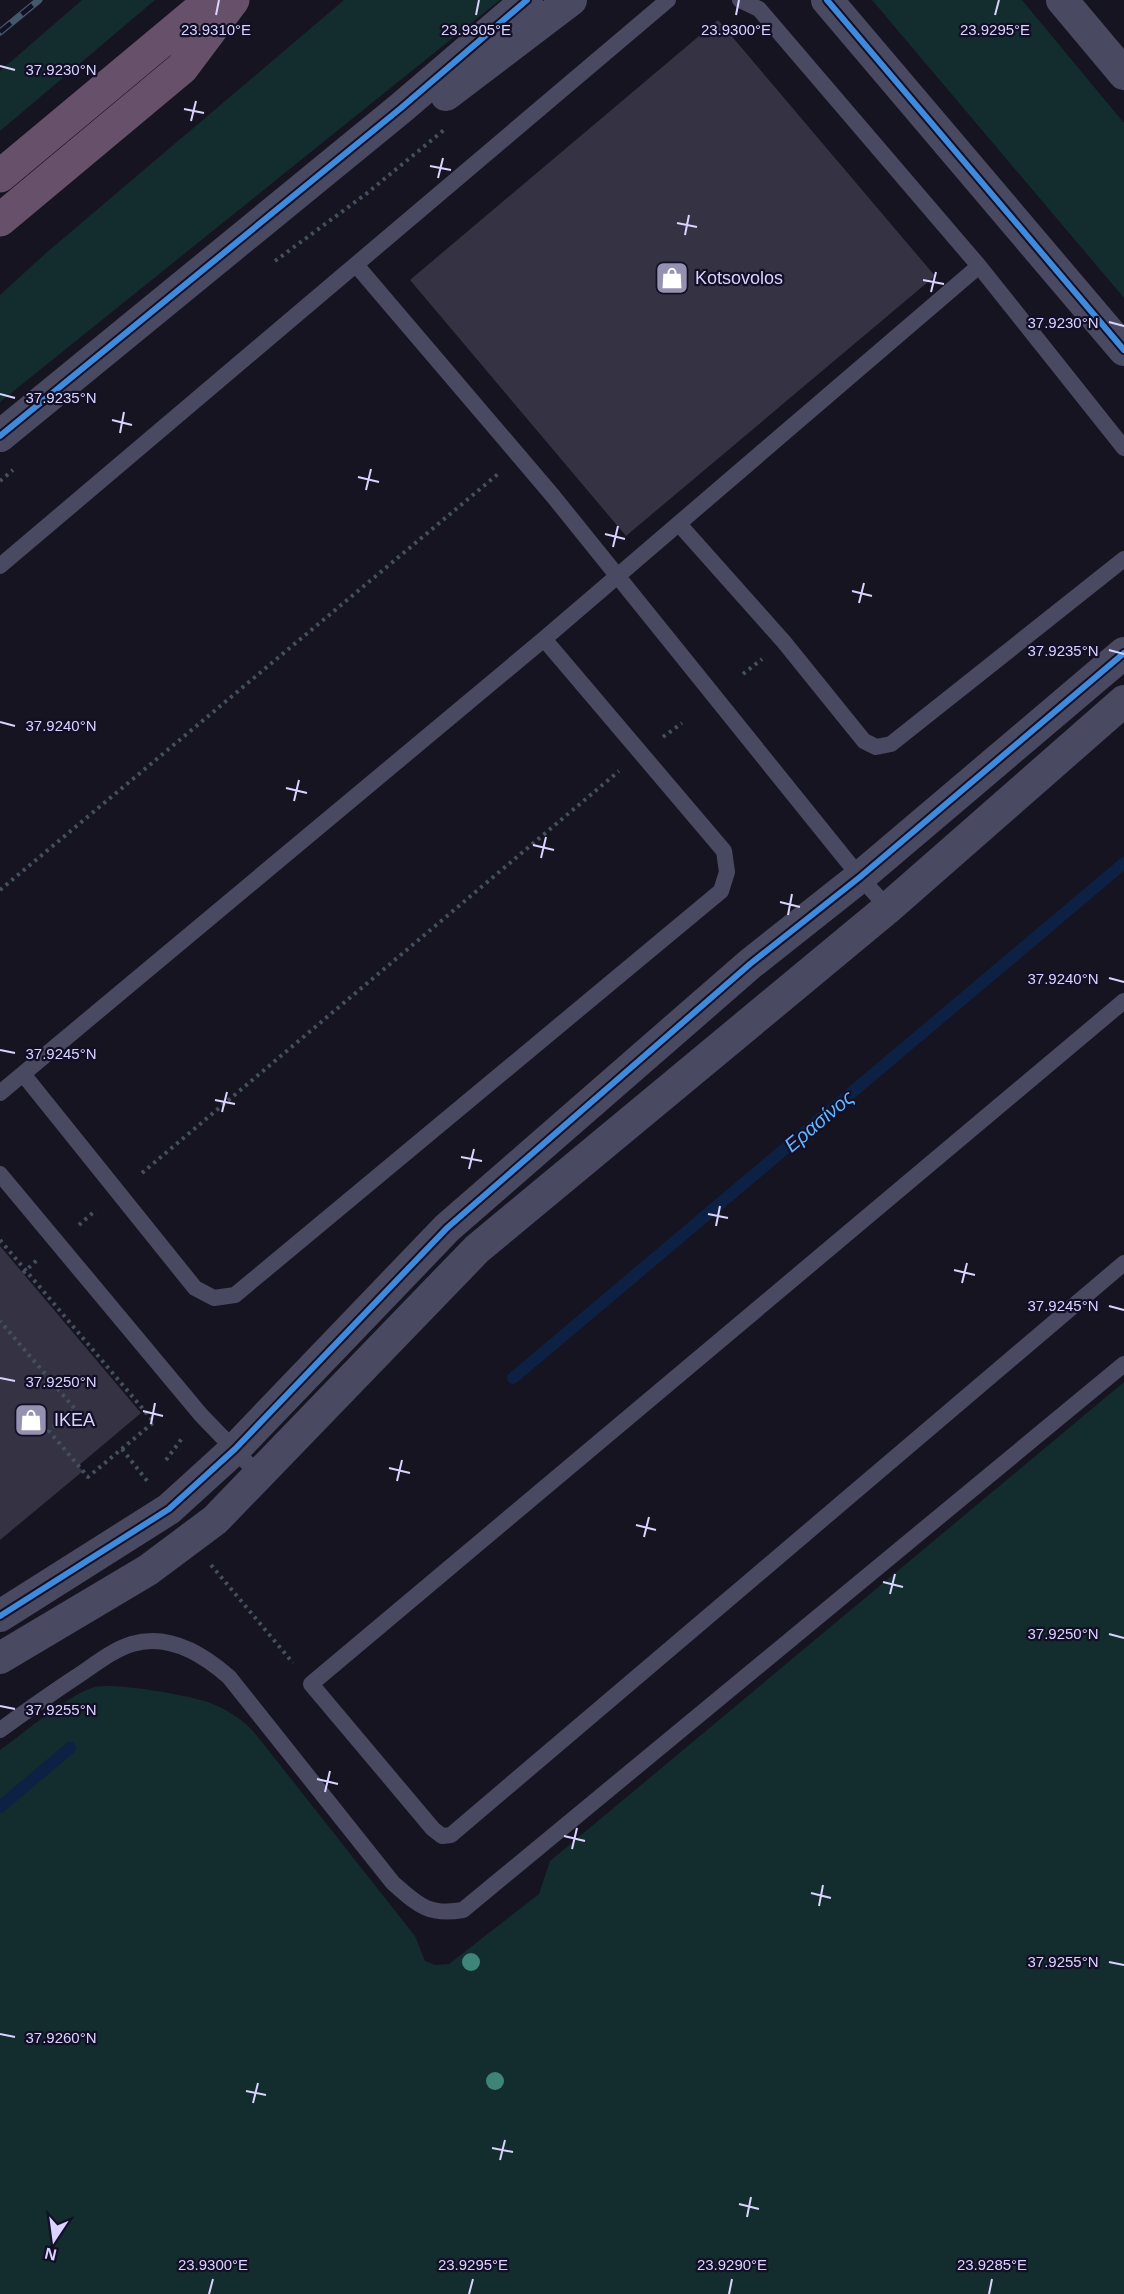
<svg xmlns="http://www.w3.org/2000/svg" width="1124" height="2294" font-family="Helvetica,sans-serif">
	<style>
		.green { fill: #132c2d }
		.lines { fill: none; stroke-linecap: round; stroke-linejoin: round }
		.stream { stroke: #0d2144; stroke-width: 12 }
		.building { fill: #343243 }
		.path { stroke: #44505f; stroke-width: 4; stroke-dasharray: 3 4.5; stroke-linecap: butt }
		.lane { stroke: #4a4962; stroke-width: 16 }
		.street { stroke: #4a4962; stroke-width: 32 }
		.highway { stroke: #67516a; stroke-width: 33 }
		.rail-casing { stroke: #43596b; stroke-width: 7 }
		.rail { stroke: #130f26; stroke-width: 4.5; stroke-dasharray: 14; stroke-linecap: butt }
		.cycleway-casing { stroke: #130f26; stroke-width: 10 }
		.cycleway { stroke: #408adc; stroke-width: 6 }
		.tree { fill: #3e8478 }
		.ticks { fill: none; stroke: #d9d4ff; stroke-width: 2 }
		.labels { text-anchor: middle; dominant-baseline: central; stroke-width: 4.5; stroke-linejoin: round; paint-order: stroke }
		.poi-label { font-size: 18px; fill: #d9d4ff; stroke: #130f26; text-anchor: start }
		.water-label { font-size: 20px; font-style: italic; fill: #62b6ff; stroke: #130f26 }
		.ticks-label { font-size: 15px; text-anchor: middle; fill: #d9d4ff; stroke: #130f26; stroke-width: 4.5; stroke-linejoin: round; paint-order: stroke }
	</style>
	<rect width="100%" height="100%" fill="#161421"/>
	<path class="green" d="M82,0H155L0,131V71Z
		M344,0H500L0,402V295L46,253Z
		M872,0H1022L1124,123V298Z
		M1124,1382V2294H0V1750C23,1734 70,1693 95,1687C115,1682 187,1695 208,1702C226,1709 241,1718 254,1732L415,1936L425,1961L435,1965L449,1964L539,1894L550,1861Z"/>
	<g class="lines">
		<path class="stream" d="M513,1378L1124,863
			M0,1807L70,1748"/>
	</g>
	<path class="building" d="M718,20L935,276L626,536L410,280Z
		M0,1246L141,1413L78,1466L83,1471L0,1540Z"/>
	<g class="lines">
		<path class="path" d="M275,261L366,194L444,130
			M0,481L13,470
			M743,674L762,659
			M663,737L682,723
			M0,890L498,474
			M142,1173L619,771
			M79,1225L96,1210
			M0,1240L154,1422L88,1477L49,1431L75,1409L0,1321
			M23,1273L37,1260
			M122,1449L148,1482
			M166,1460L183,1437
			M211,1565L293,1663"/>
		<path class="lane" d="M740,0L759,9L979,266L1124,448
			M357,266L553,496L860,877L888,908
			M679,524L784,642L864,741L876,747L891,744L1124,559
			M0,566L668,0
			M1124,1001L311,1684L433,1829L442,1836L451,1835L1124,1263
			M23,1074L195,1288L214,1298L235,1295L721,891L727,872L724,851L544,639
			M0,1093L544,639L979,266
			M0,1174L201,1415L258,1474
			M0,1730C25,1712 50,1694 76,1677C93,1666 112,1650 132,1644C168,1633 203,1654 229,1677L393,1883C418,1905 428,1916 463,1910L1124,1364"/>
		<path class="street" d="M827,0L1124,350
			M1062,0L1124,74
			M446,95L571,0
			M0,436L401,108L527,0
			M0,1616L169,1509L235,1449L447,1228L750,964L860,877L1124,653
			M0,1658L148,1570L215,1520L477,1249L888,908L1124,701"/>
		<path class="highway" d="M0,176L211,0
			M0,220L182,68L233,0"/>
		<defs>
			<path id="rail" d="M0,32L39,0"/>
		</defs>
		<use href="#rail" class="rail-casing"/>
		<use href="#rail" class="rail"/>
		<defs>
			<path id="cycleway" d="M827,0L1124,350
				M0,436L401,108L527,0
				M0,1616L169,1509L235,1449L447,1228L750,964L860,877L1124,653"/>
		</defs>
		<use href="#cycleway" class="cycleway-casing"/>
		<use href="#cycleway" class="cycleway"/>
	</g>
	<g class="tree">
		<circle cx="471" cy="1962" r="9"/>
		<circle cx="495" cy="2081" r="9"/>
	</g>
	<path class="ticks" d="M216,15L219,0M476,15L479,0M736,15L739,0M995,15L999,0M0,66L15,70M184,109L204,113M191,121L196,101M430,166L451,170M438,178L443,158M677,223L697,227M685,235L689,215M923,280L944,284M931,292L936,272M1109,322L1124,326M0,394L15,398M112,420L132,425M120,433L124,412M358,477L379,482M366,490L371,469M605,534L625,539M613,547L618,526M852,591L872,596M859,603L864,583M1109,650L1124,654M0,722L15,726M286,788L307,793M294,801L299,780M533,845L554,850M541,858L546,837M780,902L800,907M788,915L792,894M1109,978L1124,982M0,1050L15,1053M215,1100L235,1104M222,1112L227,1092M461,1157L482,1161M469,1169L474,1149M708,1214L728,1218M716,1226L720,1206M954,1270L975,1275M962,1283L967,1263M1109,1306L1124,1310M0,1378L15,1381M143,1411L163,1416M151,1424L155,1403M389,1468L410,1473M397,1481L402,1460M636,1525L656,1530M644,1537L649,1517M883,1582L903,1587M890,1594L895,1574M1109,1634L1124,1638M0,1706L15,1709M317,1779L338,1784M325,1792L330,1771M564,1836L585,1841M572,1849L577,1828M811,1893L831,1898M819,1906L823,1885M1109,1962L1124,1965M0,2034L15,2037M246,2091L266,2095M253,2103L258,2083M492,2148L513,2152M500,2160L505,2140M739,2204L759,2209M747,2217L751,2197M209,2294L213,2279M469,2294L473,2279M729,2294L732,2279M989,2294L992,2279"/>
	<defs>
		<symbol id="shop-square" viewBox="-11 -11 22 22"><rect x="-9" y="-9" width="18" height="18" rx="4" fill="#9591b1" stroke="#130f26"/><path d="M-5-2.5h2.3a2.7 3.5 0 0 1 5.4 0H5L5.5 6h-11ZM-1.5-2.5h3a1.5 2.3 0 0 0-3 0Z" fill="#fff"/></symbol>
	</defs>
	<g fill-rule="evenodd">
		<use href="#shop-square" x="653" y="259" width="38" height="38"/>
		<use href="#shop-square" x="12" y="1401" width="38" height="38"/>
	</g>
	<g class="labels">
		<g class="poi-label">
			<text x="695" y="278">Kotsovolos</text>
			<text x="54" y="1420">IKEA</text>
		</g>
		<g class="water-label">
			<text transform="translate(819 1121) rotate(-40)">Ερασίνος</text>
		</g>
	</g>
	<g class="ticks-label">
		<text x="216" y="35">23.9310°E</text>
		<text x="476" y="35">23.9305°E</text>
		<text x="736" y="35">23.9300°E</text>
		<text x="995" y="35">23.9295°E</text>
		<text x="61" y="75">37.9230°N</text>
		<text x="1063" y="328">37.9230°N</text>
		<text x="61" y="403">37.9235°N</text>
		<text x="1063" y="656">37.9235°N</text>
		<text x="61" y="731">37.9240°N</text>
		<text x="1063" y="984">37.9240°N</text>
		<text x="61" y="1059">37.9245°N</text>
		<text x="1063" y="1311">37.9245°N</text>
		<text x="61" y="1387">37.9250°N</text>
		<text x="1063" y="1639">37.9250°N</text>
		<text x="61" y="1715">37.9255°N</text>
		<text x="1063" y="1967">37.9255°N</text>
		<text x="61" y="2043">37.9260°N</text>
		<text x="213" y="2270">23.9300°E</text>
		<text x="473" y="2270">23.9295°E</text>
		<text x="732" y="2270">23.9290°E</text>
		<text x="992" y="2270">23.9285°E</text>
	</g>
	<g transform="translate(54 2240) rotate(193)" stroke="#130f26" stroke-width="4.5" paint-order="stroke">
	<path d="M0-4.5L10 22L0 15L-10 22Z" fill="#d9d4ff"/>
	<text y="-9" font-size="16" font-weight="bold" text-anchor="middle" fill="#d9d4ff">N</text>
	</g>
</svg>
